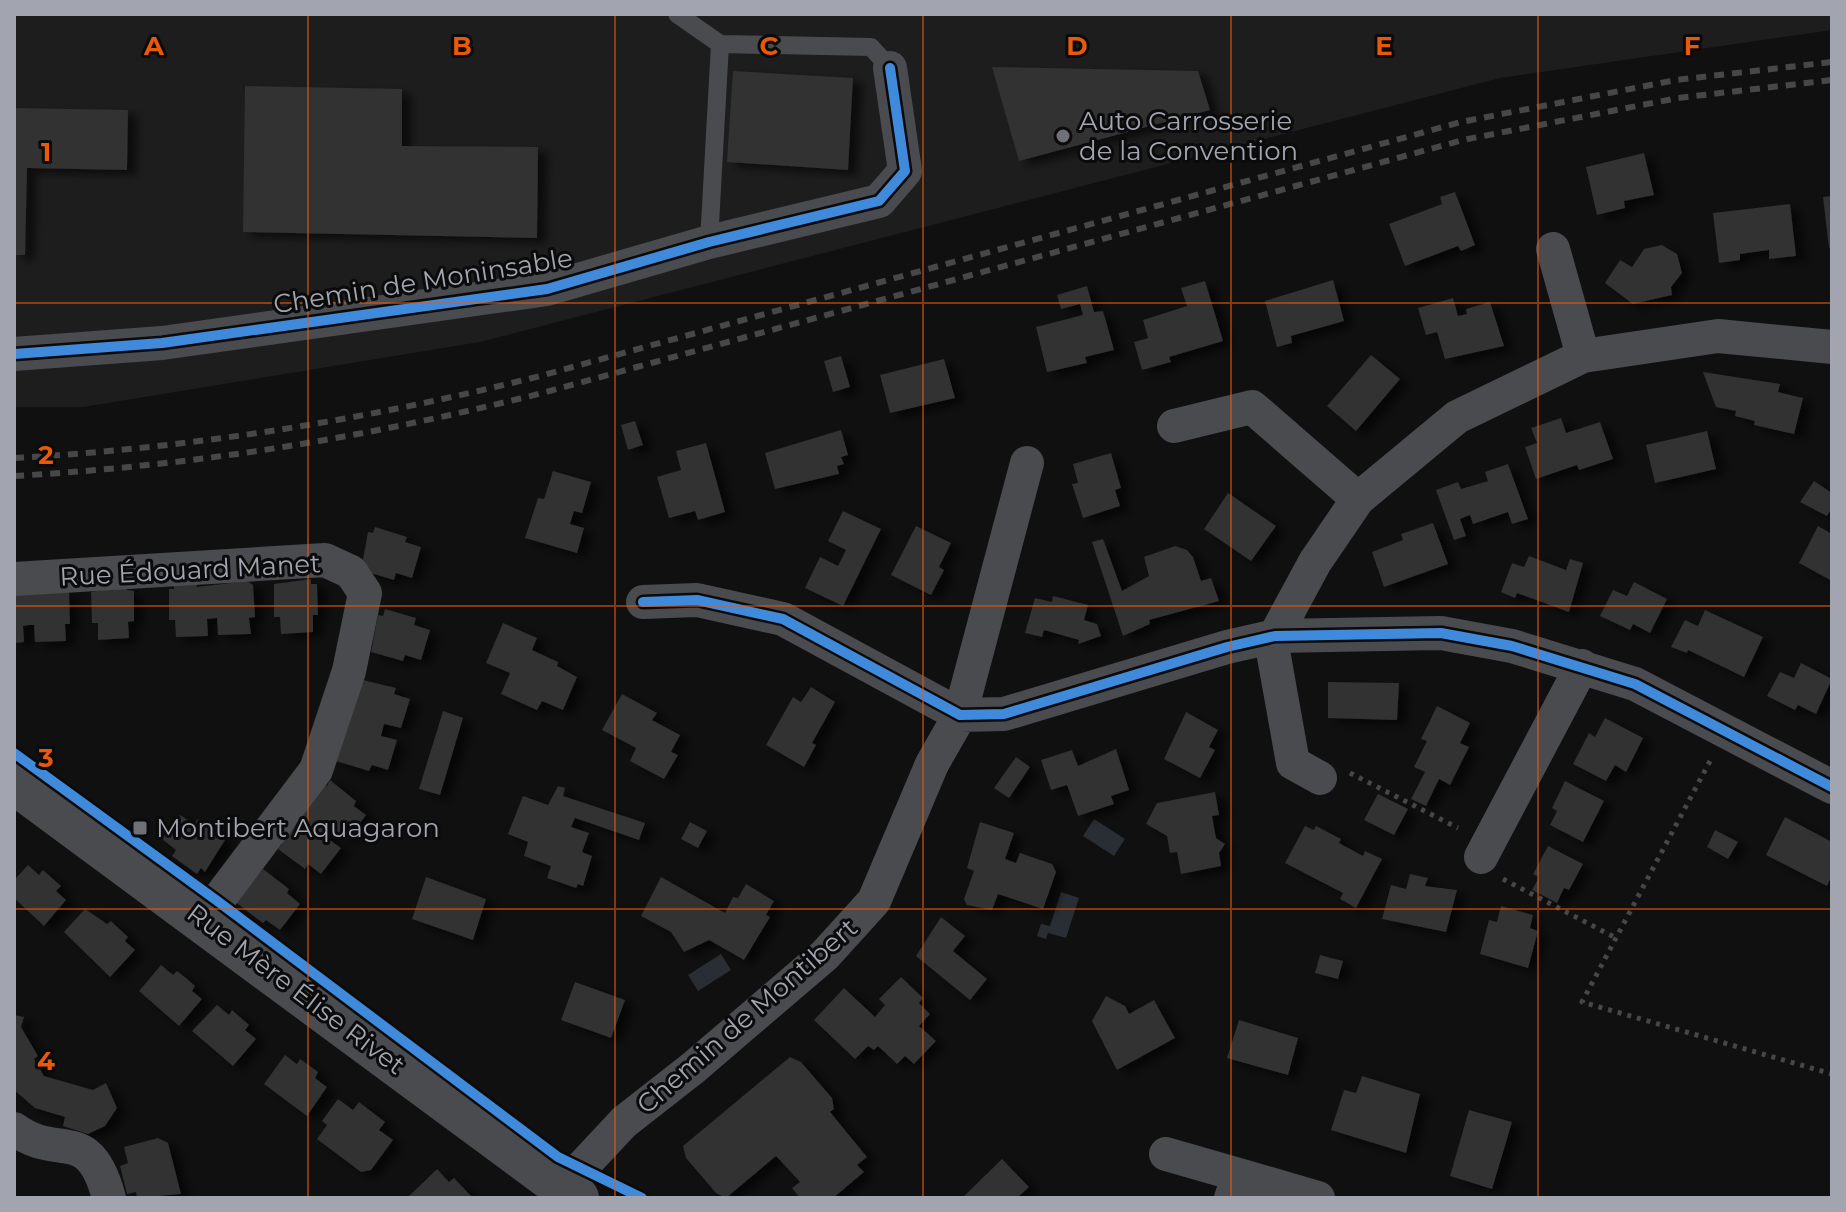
<svg xmlns="http://www.w3.org/2000/svg" width="1846" height="1212" font-family="Montserrat,sans-serif">
	<style>
		.built { fill: #1d1d1e }
		.water { fill: #292e34 }
		.building { fill: #313133; filter: url(#shadow) }
		.lines { fill: none; stroke-linecap: round; stroke-linejoin: round }
		.path { stroke: #46474a; stroke-width: 5; stroke-dasharray: 4 6; stroke-linecap: butt }
		.service { stroke: #4a4b4f; stroke-width: 18 }
		.minor { stroke: #4a4b4f; stroke-width: 34 }
		.tertiary { stroke: #4a4b4f; stroke-width: 44 }
		.rail { stroke: #464749; stroke-width: 6; stroke-dasharray: 10 8; stroke-linecap: butt }
		.cycleway-casing { stroke: #0b0b0c; stroke-width: 15 }
		.cycleway { stroke: #408adc; stroke-width: 10 }
		.grid { fill: none; stroke: #e8590c; stroke-width: 2; stroke-opacity: 0.55 }
		.poi-dot { fill: #6f7178; stroke: #0b0b0c; stroke-width: 3 }
		.labels { text-anchor: middle; dominant-baseline: central; stroke-width: 6; stroke-linejoin: round; paint-order: stroke }
		.poi-label { font-size: 26px; fill: #a2a5b0; stroke: #0b0b0c; text-anchor: start }
		.street-label { font-size: 26px; fill: #a2a5b0; stroke: #0b0b0c }
		.grid-label { font-size: 26px; text-anchor: middle; font-weight: bold; fill: #e8590c; stroke: #0b0b0c; stroke-width: 6; stroke-linejoin: round; paint-order: stroke }
	</style>
	<defs>
		<filter id="shadow"><feDropShadow dx="9" dy="5" stdDeviation="4" flood-color="#0009"/></filter>
	</defs>
	<rect width="100%" height="100%" fill="#101010"/>
	<path class="built" d="M14,14H1832V30L1500,78L480,342L83,407H14Z"/>
	<path class="water" d="M1094,819L1125,839L1114,856L1083,836Z
		M1061,892L1079,898L1066,938L1048,933L1046,939L1037,936L1041,924L1050,926Z
		M721,954L731,970L698,991L688,975Z"/>
	<path class="building" d="M992,67L1198,71L1210,110L1019,161Z
		M733,71L853,78L848,170L727,162Z
		M245,86L402,89V146L538,147L537,238L243,232Z
		M14,108L128,110L127,170L27,168L25,255H14Z
		M1644,153L1654,195L1624,201L1625,208L1597,215L1586,167Z
		M1455,192L1475,245L1461,251L1458,246L1405,266L1389,224L1442,204L1440,197Z
		M1832,196V247L1829,248L1823,197Z
		M1790,204L1796,256L1769,259V250L1740,254V260L1719,263L1713,213Z
		M1662,245L1677,254L1682,273L1671,287L1672,295L1633,304L1605,283L1620,260L1632,267L1644,249Z
		M1333,280L1344,321L1291,336L1292,343L1277,347L1265,301Z
		M1205,281L1223,341L1169,357L1171,362L1142,370L1134,342L1148,338L1143,320L1187,306L1181,288Z
		M1087,286L1094,312L1103,311L1114,350L1085,357L1087,363L1047,372L1036,327L1083,315L1080,304L1061,309L1057,295Z
		M1453,298L1458,316L1467,314L1466,309L1490,302L1504,346L1445,359L1437,332L1426,335L1418,308Z
		M1371,355L1400,379L1356,431L1327,406Z
		M841,356L850,387L833,392L824,361Z
		M944,359L955,398L890,413L880,375Z
		M1703,372L1780,384L1778,392L1803,398L1794,434L1754,425L1755,421L1735,416L1736,411L1716,407Z
		M1561,418L1566,433L1600,422L1613,459L1579,470L1577,465L1536,479L1525,447L1537,443L1531,428Z
		M635,421L643,445L628,450L621,425Z
		M841,430L848,455L841,457L844,464L837,466L839,474L775,489L765,453Z
		M1707,431L1716,469L1655,483L1646,445Z
		M706,443L725,512L698,520L695,511L669,518L657,477L681,470L676,451Z
		M1111,453L1121,488L1115,490L1120,506L1083,518L1072,484L1078,483L1073,464Z
		M1508,464L1528,519L1512,524L1508,512L1473,524L1470,515L1460,519L1466,536L1454,540L1436,490L1458,482L1461,489L1488,481L1485,472Z
		M553,471L591,482L582,513L574,511L570,524L584,528L577,553L525,538L538,498L544,499Z
		M1814,481L1832,493V508L1827,516L1800,502Z
		M1228,493L1276,526L1251,561L1204,529Z
		M843,511L881,529L843,606L805,588L820,557L838,566L846,550L828,541Z
		M1433,523L1448,564L1384,587L1372,552L1403,540L1401,534Z
		M916,526L951,543L939,567L944,570L931,595L891,575Z
		M1818,526L1832,534V581L1799,563Z
		M375,527L407,537L405,542L421,547L412,578L396,573L394,580L361,570L368,532L373,533Z
		M1103,539L1122,591L1149,576L1144,557L1175,546L1187,550L1193,557L1201,581L1211,578L1219,601L1149,620L1150,624L1123,636L1092,542Z
		M1529,556L1566,570L1570,559L1583,563L1569,612L1517,593L1515,598L1501,592L1512,563L1524,567Z
		M311,579V584H317L318,615H313V632L281,634L280,617H274V584Z
		M247,581L253,585L255,617L249,618L251,634L218,635L217,618L207,619L208,636L176,637L175,620H169V589H174V584L197,583V587Z
		M1634,582L1667,599L1650,633L1633,624L1630,630L1600,616L1613,590L1627,596Z
		M127,586V590L134,591V621L128,622L129,638L98,640V623H92L91,592Z
		M69,592L70,624H65L66,641L35,642L34,625H29L23,626L24,642L14,643V594Z
		M1053,596L1088,605L1084,620L1097,624L1101,636L1078,644L1079,640L1044,630L1042,637L1025,633L1035,598L1052,602Z
		M385,609L416,618L414,625L430,630L421,660L405,655L403,661L371,652L378,615L383,616Z
		M1705,610L1763,637L1744,677L1688,650L1687,653L1671,647L1685,620L1698,626Z
		M503,623L537,638L532,650L558,662L557,666L577,677L563,710L542,701L537,710L501,694L510,673L486,663Z
		M1801,663L1832,679L1816,714L1798,705L1795,710L1767,696L1780,672L1794,678Z
		M363,680L396,688L394,694L410,699L401,728L384,724L381,736L397,740L388,770L372,765L369,771L336,761Z
		M1328,682L1399,683L1397,720L1328,718Z
		M811,687L835,702L812,743L816,745L804,767L766,745L793,697L801,702Z
		M622,694L657,713L652,720L680,735L671,752L678,755L664,779L630,761L636,748L602,730Z
		M1437,706L1470,723L1460,743L1469,747L1450,785L1439,779L1426,806L1411,799L1425,772L1414,767L1427,741L1421,739Z
		M443,711L463,718L440,795L419,789Z
		M1186,712L1218,730L1209,747L1215,750L1200,778L1164,759Z
		M1605,718L1643,738L1626,772L1615,765L1606,781L1573,764L1589,733L1595,737Z
		M1116,749L1129,790L1111,796L1114,804L1078,816L1067,785L1051,790L1041,760L1072,750L1078,766Z
		M1016,757L1030,767L1009,798L994,788Z
		M330,780L356,801L354,806L366,815L348,839L334,829L327,838L341,848L321,874L308,864L305,869L278,849L282,844L278,842L292,825L295,827L323,783L327,786Z
		M1565,781L1604,801L1583,842L1550,825L1557,811L1552,808Z
		M558,786L565,788L563,796L645,823L639,840L575,818L571,827L589,833L582,852L592,856L583,886L578,884L576,888L547,878L551,866L524,856L528,842L508,834L523,796L548,805Z
		M1215,792L1219,815L1212,816L1216,838L1225,844L1219,853L1221,866L1181,874L1177,852L1170,853L1167,836L1146,824L1157,803Z
		M1378,794L1408,809L1394,835L1364,820Z
		M180,815L194,824L198,819L225,840L205,872L201,868L197,874L172,856L176,850L162,839Z
		M1785,817L1832,842V875L1827,886L1766,855Z
		M690,822L707,831L698,848L681,839Z
		M980,822L1014,833L1005,859L1016,863L1020,853L1052,864L1056,872L1043,909L998,894L992,910L967,905L964,899L974,871L967,868Z
		M1305,826L1314,830L1316,826L1341,839L1339,843L1363,856L1365,851L1382,859L1356,908L1340,899L1343,893L1285,863Z
		M1715,830L1738,842L1728,859L1707,847Z
		M1548,846L1583,864L1569,890L1564,888L1557,903L1532,890L1539,877L1533,874Z
		M28,865L39,875L43,870L61,886L56,891L66,900L44,926L14,898V880Z
		M263,869L289,889L287,893L300,904L280,930L266,920L263,923L234,901Z
		M1410,874L1428,878L1425,886L1457,890L1446,932L1382,919L1391,885L1406,889Z
		M426,877L486,899L473,940L412,919Z
		M661,877L725,913L733,897L738,898L746,884L774,901L766,915L770,917L744,960L709,940L684,952L671,932L641,916Z
		M1501,906L1533,915L1530,928L1538,931L1528,968L1480,954L1489,920L1497,922Z
		M85,909L107,924L111,921L128,937L125,941L135,950L110,977L64,932Z
		M941,917L965,936L953,951L987,979L970,1000L916,956Z
		M1320,955L1343,961L1338,979L1315,973Z
		M161,965L173,975L177,971L186,978L195,986L192,991L202,999L179,1026L139,991Z
		M901,977L923,998L919,1003L930,1014L919,1026L936,1041L914,1064L905,1056L897,1064L878,1046L874,1050L868,1046L855,1059L814,1020L844,988L875,1017L885,1005L879,999Z
		M575,982L625,1000L611,1038L561,1020Z
		M1106,996L1125,1006L1129,1014L1154,1000L1175,1038L1117,1070L1092,1021Z
		M217,1005L229,1015L232,1010L249,1025L245,1030L256,1039L233,1066L192,1031Z
		M14,1015L24,1017L21,1027L38,1056L34,1059L44,1076L93,1090L106,1083L117,1108L105,1126L88,1134L63,1126L65,1117L35,1108L14,1090Z
		M1239,1020L1298,1038L1288,1075L1227,1058Z
		M285,1055L297,1064L300,1059L310,1066L318,1072L315,1078L327,1087L307,1116L264,1084Z
		M790,1057L801,1062L832,1098L834,1109L830,1112L867,1157L857,1165L864,1172L833,1198H800L792,1188L800,1182L776,1156L726,1198L716,1193L686,1158L683,1146Z
		M1362,1076L1420,1094L1406,1153L1331,1130L1344,1090L1356,1093Z
		M338,1099L353,1110L359,1102L385,1122L379,1130L393,1140L371,1170L361,1172L317,1139L327,1125L322,1121Z
		M1469,1110L1512,1122L1492,1189L1450,1176Z
		M158,1138L168,1143L181,1194L137,1198L136,1192L127,1194L120,1166L128,1163L124,1147Z
		M1002,1159L1029,1187L1017,1198H962Z
		M437,1169L449,1182L454,1178L473,1198H407Z"/>
	<g class="lines">
		<path class="path" d="M1710,761L1582,1002L1832,1074
			M1350,773L1458,828
			M1503,879L1616,938"/>
		<path class="service" d="M677,14L720,44L871,47L890,68
			M709,242L720,44"/>
		<path class="minor" d="M1553,249L1583,356
			M14,354L162,343L547,289L709,242L879,201L905,171L890,68
			M1174,426L1252,407L1358,499
			M14,579L325,560L351,572L365,593L349,671L316,770L203,920
			M643,602L697,600L783,619L960,715L1004,714L1227,647L1275,636L1441,633L1512,646L1635,684L1832,787
			M1320,778L1293,763L1273,651L1275,636L1315,562L1358,499L1457,417L1583,356L1718,336L1832,347
			M1481,857L1582,666
			M14,1129C59,1162 89,1122 109,1198
			M1166,1154L1239,1175
			M566,1192L580,1169L624,1122L693,1068L825,955L874,901L932,764L960,715L1027,463
			M1231,1198L1239,1175L1318,1198"/>
		<path class="tertiary" d="M14,782L577,1198"/>
		<path class="rail" d="M14,458C193,448 366,420 540,376L1461,122L1676,80L1832,62
			M14,476C201,465 365,438 546,392L1463,140L1678,98L1832,80"/>
		<defs>
			<path id="cycleway" d="M14,354L162,343L547,289L709,242L879,201L905,171L890,68
				M643,602L697,600L783,619L960,715L1004,714L1227,647L1275,636L1441,633L1512,646L1635,684L1832,787
				M14,753L216,900L558,1157L642,1198"/>
		</defs>
		<use href="#cycleway" class="cycleway-casing"/>
		<use href="#cycleway" class="cycleway"/>
	</g>
	<path class="grid" d="M308,14V1198M615,14V1198M923,14V1198M1231,14V1198M1538,14V1198M14,303H1832M14,606H1832M14,909H1832"/>
	<g class="poi-dot">
		<circle cx="1063" cy="136" r="8"/>
		<rect x="132" y="820" width="16" height="16" rx="4"/>
	</g>
	<g class="labels">
		<g class="poi-label">
			<text x="1079" y="121">Auto Carrosserie<tspan x="1079" dy="30">de la Convention</tspan></text>
			<text x="156" y="828">Montibert Aquagaron</text>
		</g>
		<g class="street-label">
			<text transform="translate(423 281) rotate(-9)">Chemin de Moninsable</text>
			<text transform="translate(190 570) rotate(-3)">Rue Édouard Manet</text>
			<text transform="translate(296 989) rotate(37)">Rue Mère Élise Rivet</text>
			<text transform="translate(747 1016) rotate(-41)">Chemin de Montibert</text>
		</g>
	</g>
	<g class="grid-label">
		<text x="154" y="55">A</text>
		<text x="462" y="55">B</text>
		<text x="769" y="55">C</text>
		<text x="1077" y="55">D</text>
		<text x="1384" y="55">E</text>
		<text x="1692" y="55">F</text>
		<text x="46" y="161">1</text>
		<text x="46" y="464">2</text>
		<text x="46" y="767">3</text>
		<text x="46" y="1070">4</text>
	</g>
	<rect width="1846" height="1212" fill="none" stroke="#a2a5b0" stroke-width="32"/>
</svg>
